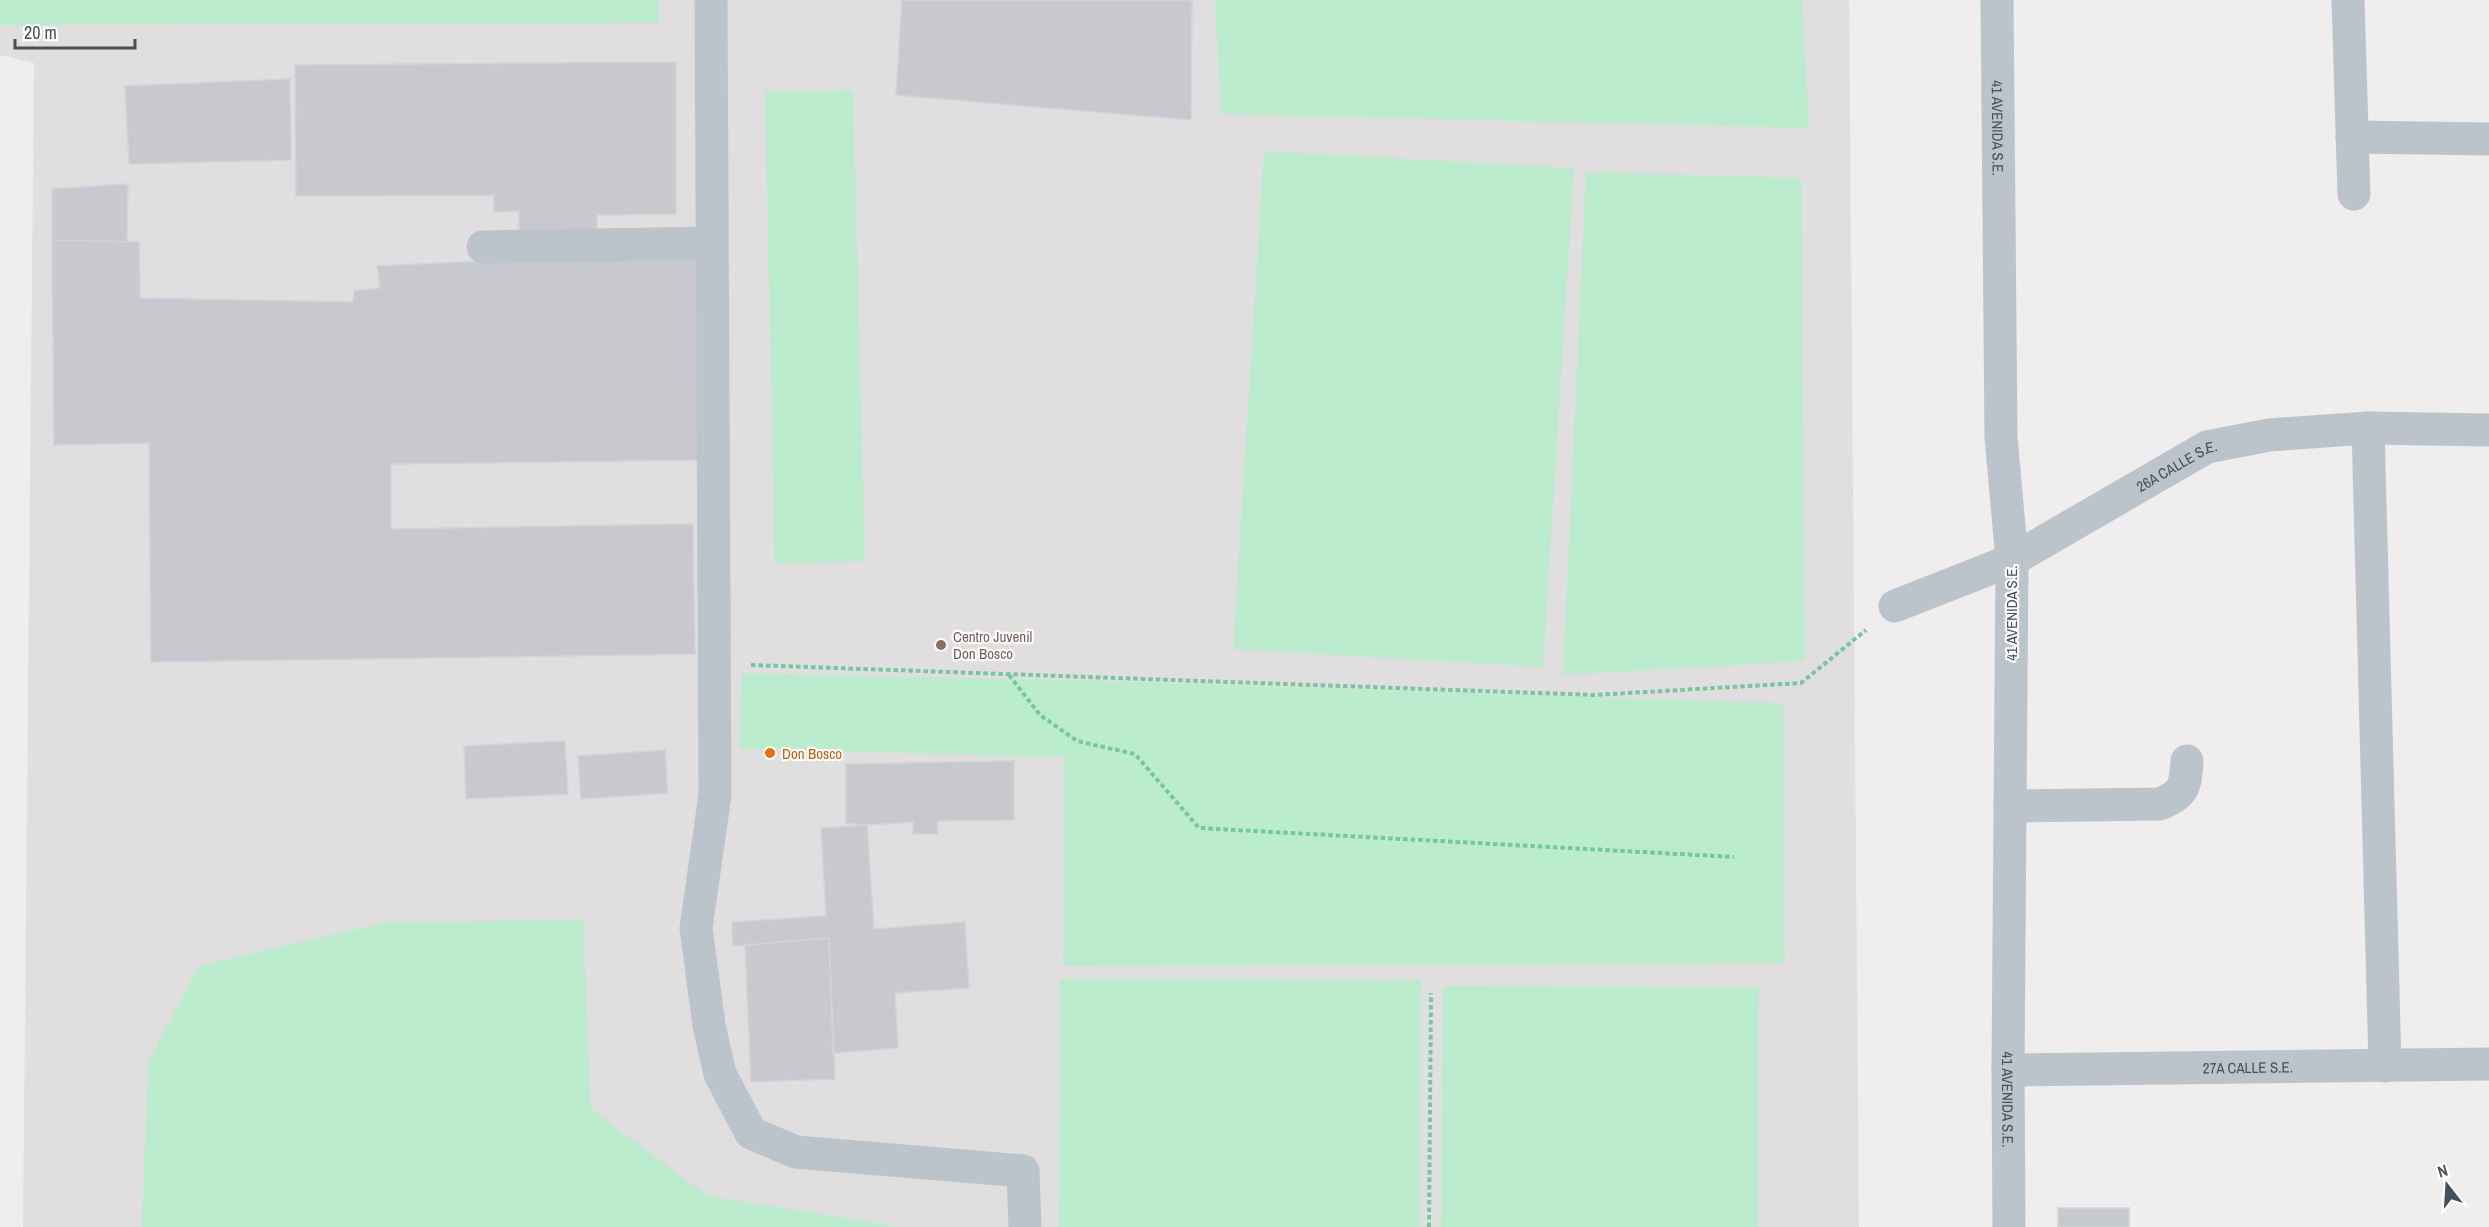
<svg xmlns="http://www.w3.org/2000/svg" width="2489" height="1227" font-family="'Archivo Narrow',sans-serif">
	<style>
		.education { fill: #e0dede }
		.green { fill: #bcecce }
		.building { fill: #c7c9cf; stroke: #d1d3d8; stroke-width: 1.5 }
		.lines { fill: none; stroke-linecap: round; stroke-linejoin: round }
		.path { stroke: #76c79e; stroke-width: 4; stroke-dasharray: 4.5 3; stroke-linecap: butt }
		.minor { stroke: #bcc4cb; stroke-width: 33 }
		.education-dot { fill: #8d6e63; stroke: #fff; stroke-width: 2 }
		.food-dot { fill: #e8710a; stroke: #fff; stroke-width: 2 }
		.labels { text-anchor: middle; dominant-baseline: central; stroke-width: 4.5; stroke-linejoin: round; paint-order: stroke }
		.street-label { font-size: 15px; fill: #465059; stroke: #fff }
		.education-label { font-size: 15px; fill: #785e54; stroke: #fff; text-anchor: start }
		.food-label { font-size: 15px; fill: #c56008; stroke: #fff; text-anchor: start }
	</style>
	<rect width="100%" height="100%" fill="#efeded"/>
	<path class="education" d="M0,0H1849L1859,1227H23L34,63L0,55Z"/>
	<path class="green" d="M0,0H658L659,23L0,25Z
		M1215,0H1802L1809,128L1221,114Z
		M853,90L865,561L775,564L765,92Z
		M1264,151L1574,168L1543,667L1233,649Z
		M1586,172L1801,178L1805,661L1563,675Z
		M742,673L1068,680L1783,703L1785,963L1063,966L1065,757L739,749Z
		M583,920L591,1109L708,1196L901,1227H142L148,1064L198,966L387,922Z
		M1060,979L1421,980L1420,1227H1059Z
		M1443,986L1759,987L1758,1227H1441Z"/>
	<path class="building" d="M902,0H1192L1191,120L896,95Z
		M676,62V214L597,215V234L519,235V211L494,212V195L296,196L295,65Z
		M290,79L291,160L129,164L125,86Z
		M128,184L127,242L52,240V189Z
		M52,240L139,242L140,298L353,302L354,291L380,288L377,266L700,251L703,460L391,464V529L693,524L695,654L151,662L149,443L54,445Z
		M565,741L568,794L466,799L464,746Z
		M665,750L668,793L581,799L578,756Z
		M1014,761V820L937,821L938,834H913V822L867,825L846,823V764Z
		M867,825L874,929L965,922L969,988L895,993L898,1048L833,1053L829,938L733,946L732,922L826,916L821,828Z
		M829,938L835,1079L751,1082L745,945Z
		M2058,1208H2129V1227H2058Z"/>
	<g class="lines">
		<path class="path" d="M751,665L1594,695L1801,683L1866,630
			M1009,675L1040,715L1077,741L1135,754L1199,828L1734,857
			M1429,1227L1431,993"/>
		<g class="minor">
			<path d="M711,0L715,795L696,928L709,1025L720,1074L751,1133L796,1152L1023,1171L1025,1227"/>
			<path id="s1" d="M1997,0L2001,437L2012,560L2008,1070L2009,1227"/>
			<path d="M2348,0L2354,194"/>
			<path d="M2352,137L2489,139"/>
			<path d="M483,247L711,243"/>
			<path d="M2368,428L2385,1066"/>
			<path id="s2" d="M1895,606L2012,560L2207,447L2269,435L2368,428L2489,430"/>
			<path d="M2010,806L2160,804C2185,793 2185,787 2187,761"/>
			<path id="s3" d="M2008,1070L2489,1064"/>
		</g>
	</g>
	<circle class="education-dot" cx="941" cy="645" r="6"/>
	<circle class="food-dot" cx="770" cy="753" r="6"/>
	<g class="labels">
		<g class="street-label">
			<text stroke="none"><textPath href="#s1" startOffset="128">41 AVENIDA S.E.</textPath></text>
			<text stroke="none"><textPath href="#s2" startOffset="316">26A CALLE S.E.</textPath></text>
			<text transform="translate(2011 613) rotate(-90)">41 AVENIDA S.E.</text>
			<text stroke="none"><textPath href="#s3" startOffset="240">27A CALLE S.E.</textPath></text>
			<text stroke="none"><textPath href="#s1" startOffset="1100">41 AVENIDA S.E.</textPath></text>
		</g>
		<g class="education-label">
			<text x="953" y="636">Centro Juvenil<tspan x="953" dy="17">Don Bosco</tspan></text>
		</g>
		<g class="food-label">
			<text x="782" y="753">Don Bosco</text>
		</g>
	</g>
	<g transform="translate(2447 1185) rotate(343)" stroke="#ffffff" stroke-width="4.5" paint-order="stroke">
	<path d="M0-4.5L10 22L0 15L-10 22Z" fill="#465059"/>
	<text y="-9" font-size="16" font-weight="bold" text-anchor="middle" fill="#465059">N</text>
	</g>
	<path d="M15 39v9h120v-9" fill="none" stroke="#465059" stroke-width="3"/>
	<text x="24" y="39" font-size="18" fill="#465059" stroke="#ffffff" stroke-width="4.5" paint-order="stroke">20 m</text>
</svg>
